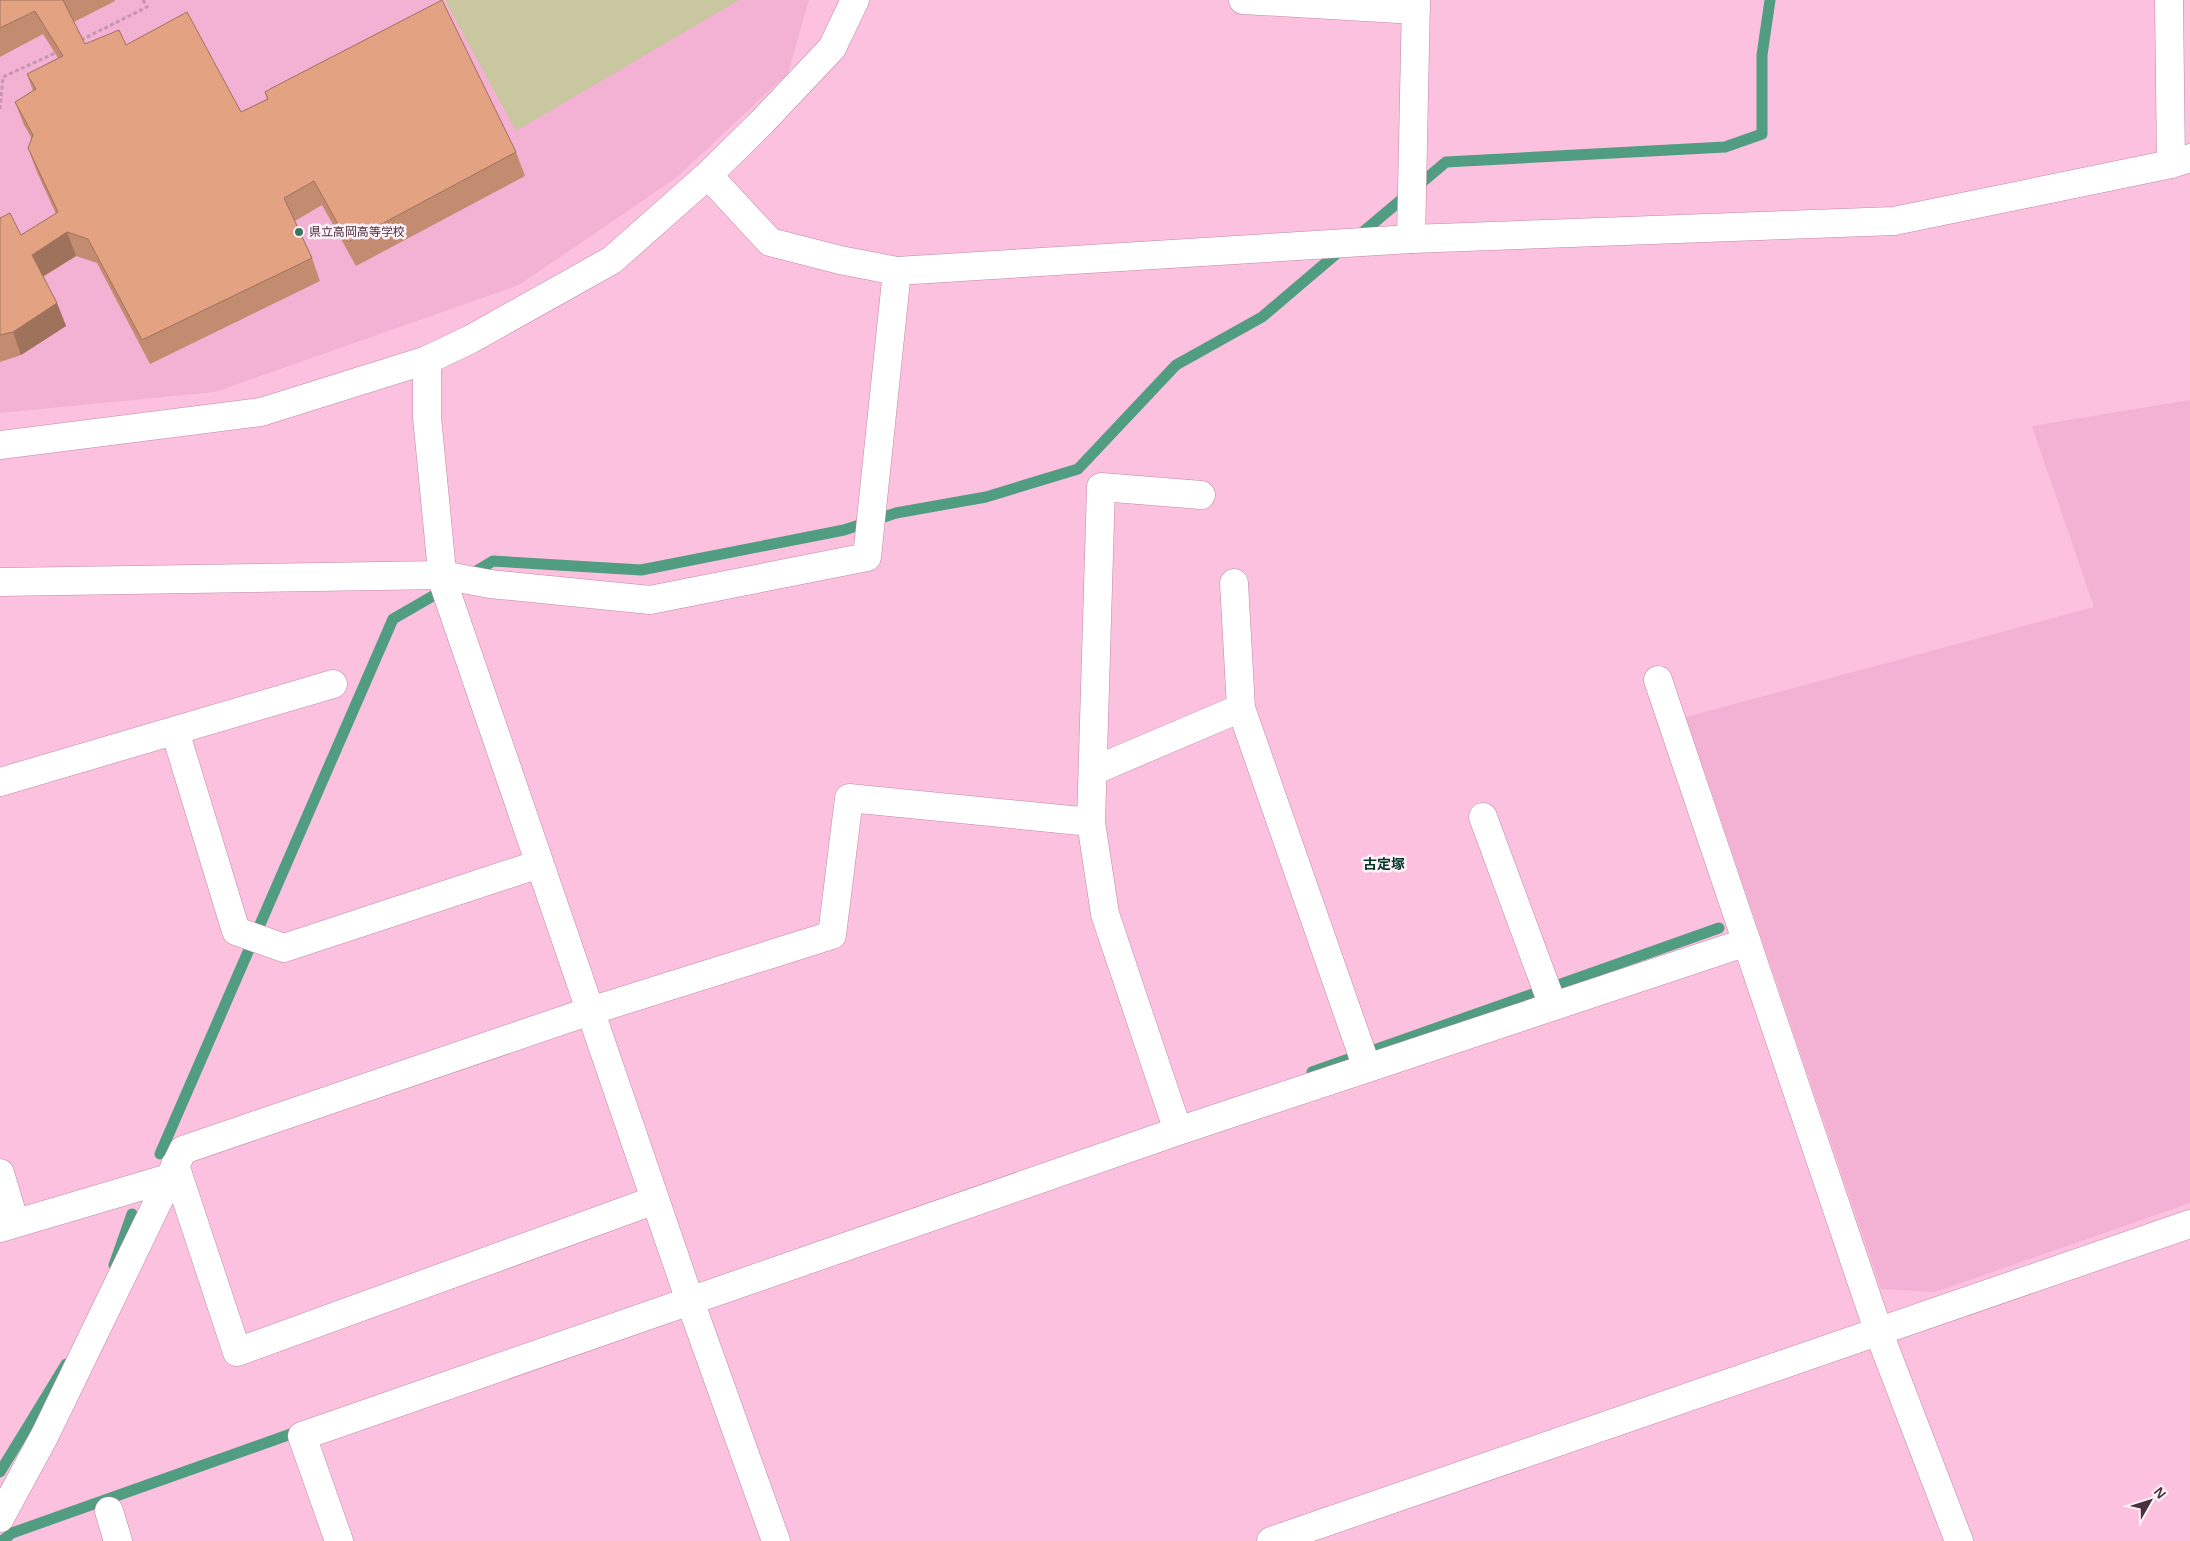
<svg xmlns="http://www.w3.org/2000/svg" width="2190" height="1541" font-family="Arial,'Noto Sans JP',sans-serif">
	<style>
		.built { fill: #f3b2d3 }
		.green { fill: #c8c79f }
		.lines { fill: none; stroke-linecap: round; stroke-linejoin: round }
		.stream { stroke: #519d81; stroke-width: 11 }
		.street-casing { stroke: #bf88a5; stroke-width: 29 }
		.secondary-casing { stroke: #bf88a5; stroke-width: 29 }
		.path { stroke: #c696ae; stroke-width: 3; stroke-dasharray: 4 2.5; stroke-linecap: butt }
		.street { stroke: #fff; stroke-width: 28 }
		.secondary { stroke: #fff; stroke-width: 28 }
		.wall { fill: #c38c71 }
		.shaded-wall { fill: #9f725c }
		.building { fill: #e3a383; stroke: #9f725c }
		.poi-dot { fill: #39755f; stroke: #fff2f8; stroke-width: 2 }
		.labels { text-anchor: middle; dominant-baseline: central; stroke-width: 5; stroke-linejoin: round; paint-order: stroke }
		.poi-label { font-size: 12px; fill: #49323e; stroke: #fff2f8; text-anchor: start }
		.neighbourhood-label { font-size: 14px; font-weight: bold; fill: #023728; stroke: #fff2f8 }
	</style>
	<rect width="100%" height="100%" fill="#fcc1df"/>
	<path class="built" d="M0,0H809L788,73L676,178L519,285L215,392L0,413Z
		M2190,400V1203L1935,1292L1881,1289L1686,717L2094,607L2032,426Z"/>
	<path class="green" d="M445,0H739L516,131Z"/>
	<g class="lines">
		<path class="stream" d="M1357,237L1446,162L1725,147L1762,134V55L1770,0
			M468,576L493,561L641,570L844,530L896,513L986,497L1078,469L1176,365L1262,317L1342,249
			M1312,1072L1719,928
			M160,1154L393,619L445,589
			M114,1265L132,1214
			M0,1472L66,1364
			M2,1541L12,1533L302,1430"/>
		<defs>
			<path id="street" d="M1243,0L1416,10
				M2169,0L2171,164L2190,158
				M1411,239L1416,0
				M427,360V417L443,582L690,1301L776,1541
				M0,582L442,575L490,584L650,600L867,557L897,271
				M1234,583L1241,708L1367,1068
				M1658,680L1879,1333L1959,1541
				M175,731L236,931L284,948L539,864
				M1093,771L1241,708
				M0,782L333,684
				M1483,817L1553,1006
				M1178,1131L1105,914L1091,822L1101,487L1201,495
				M175,1165L237,1352L655,1200
				M0,1173L15,1223
				M0,1228L169,1178
				M109,1511L118,1541
				M0,1518L45,1435L183,1150L590,1011L832,935L849,798L1091,822
				M339,1541L302,1436L1178,1131L1747,942
				M1271,1541L2190,1224"/>
			<path id="secondary" d="M708,175L770,242L840,260L897,271L1411,239L1894,221L2171,164
				M0,445L261,412L427,360L471,339L612,260L708,175L762,122L832,48L855,0"/>
		</defs>
		<use href="#street" class="street-casing"/>
		<use href="#secondary" class="secondary-casing"/>
		<path class="path" d="M81,40L147,7L143,0
			M0,109L3,77L55,53"/>
		<use href="#street" class="street"/>
		<use href="#secondary" class="secondary"/>
	</g>
	<path class="wall" d="M0,0H115V1L74,22L85,44L126,45L241,112L267,99L265,92L516,152L525,176L356,266L322,205L295,221L312,258L320,281L150,364L97,263L76,256L43,277L57,303L66,326L21,355L0,362V218L21,235L56,214L37,172L28,148L32,139L24,125L15,102L33,91L27,74L58,58L43,34L0,57Z"/>
	<path class="shaded-wall" d="M67,232L76,256L40,278L32,255Z
		M57,303L66,326L21,355L13,332Z"/>
	<path class="building" d="M0,0H63L85,44L119,30L126,45L187,12L241,112L268,99L265,92L270,89L442,0L516,152L348,242L314,181L284,198L312,258L142,340L88,239L67,232L32,255L57,303L13,332L0,335V218L10,213L21,235L58,212L28,148L33,135L15,102L36,89L27,74L63,56L35,11L0,28Z"/>
	<circle class="poi-dot" cx="299" cy="232" r="5"/>
	<g class="labels">
		<g class="poi-label">
			<text x="309" y="232">県立高岡高等学校</text>
		</g>
		<g class="neighbourhood-label">
			<text x="1384" y="864">古定塚</text>
		</g>
	</g>
	<g transform="translate(2150 1501) rotate(51)" stroke="#fff2f8" stroke-width="4" paint-order="stroke">
	<path d="M0-4L9 19L0 12L-9 19Z" fill="#49323e"/>
	<text y="-8" font-size="14" font-weight="bold" text-anchor="middle" fill="#49323e">N</text>
	</g>
</svg>
